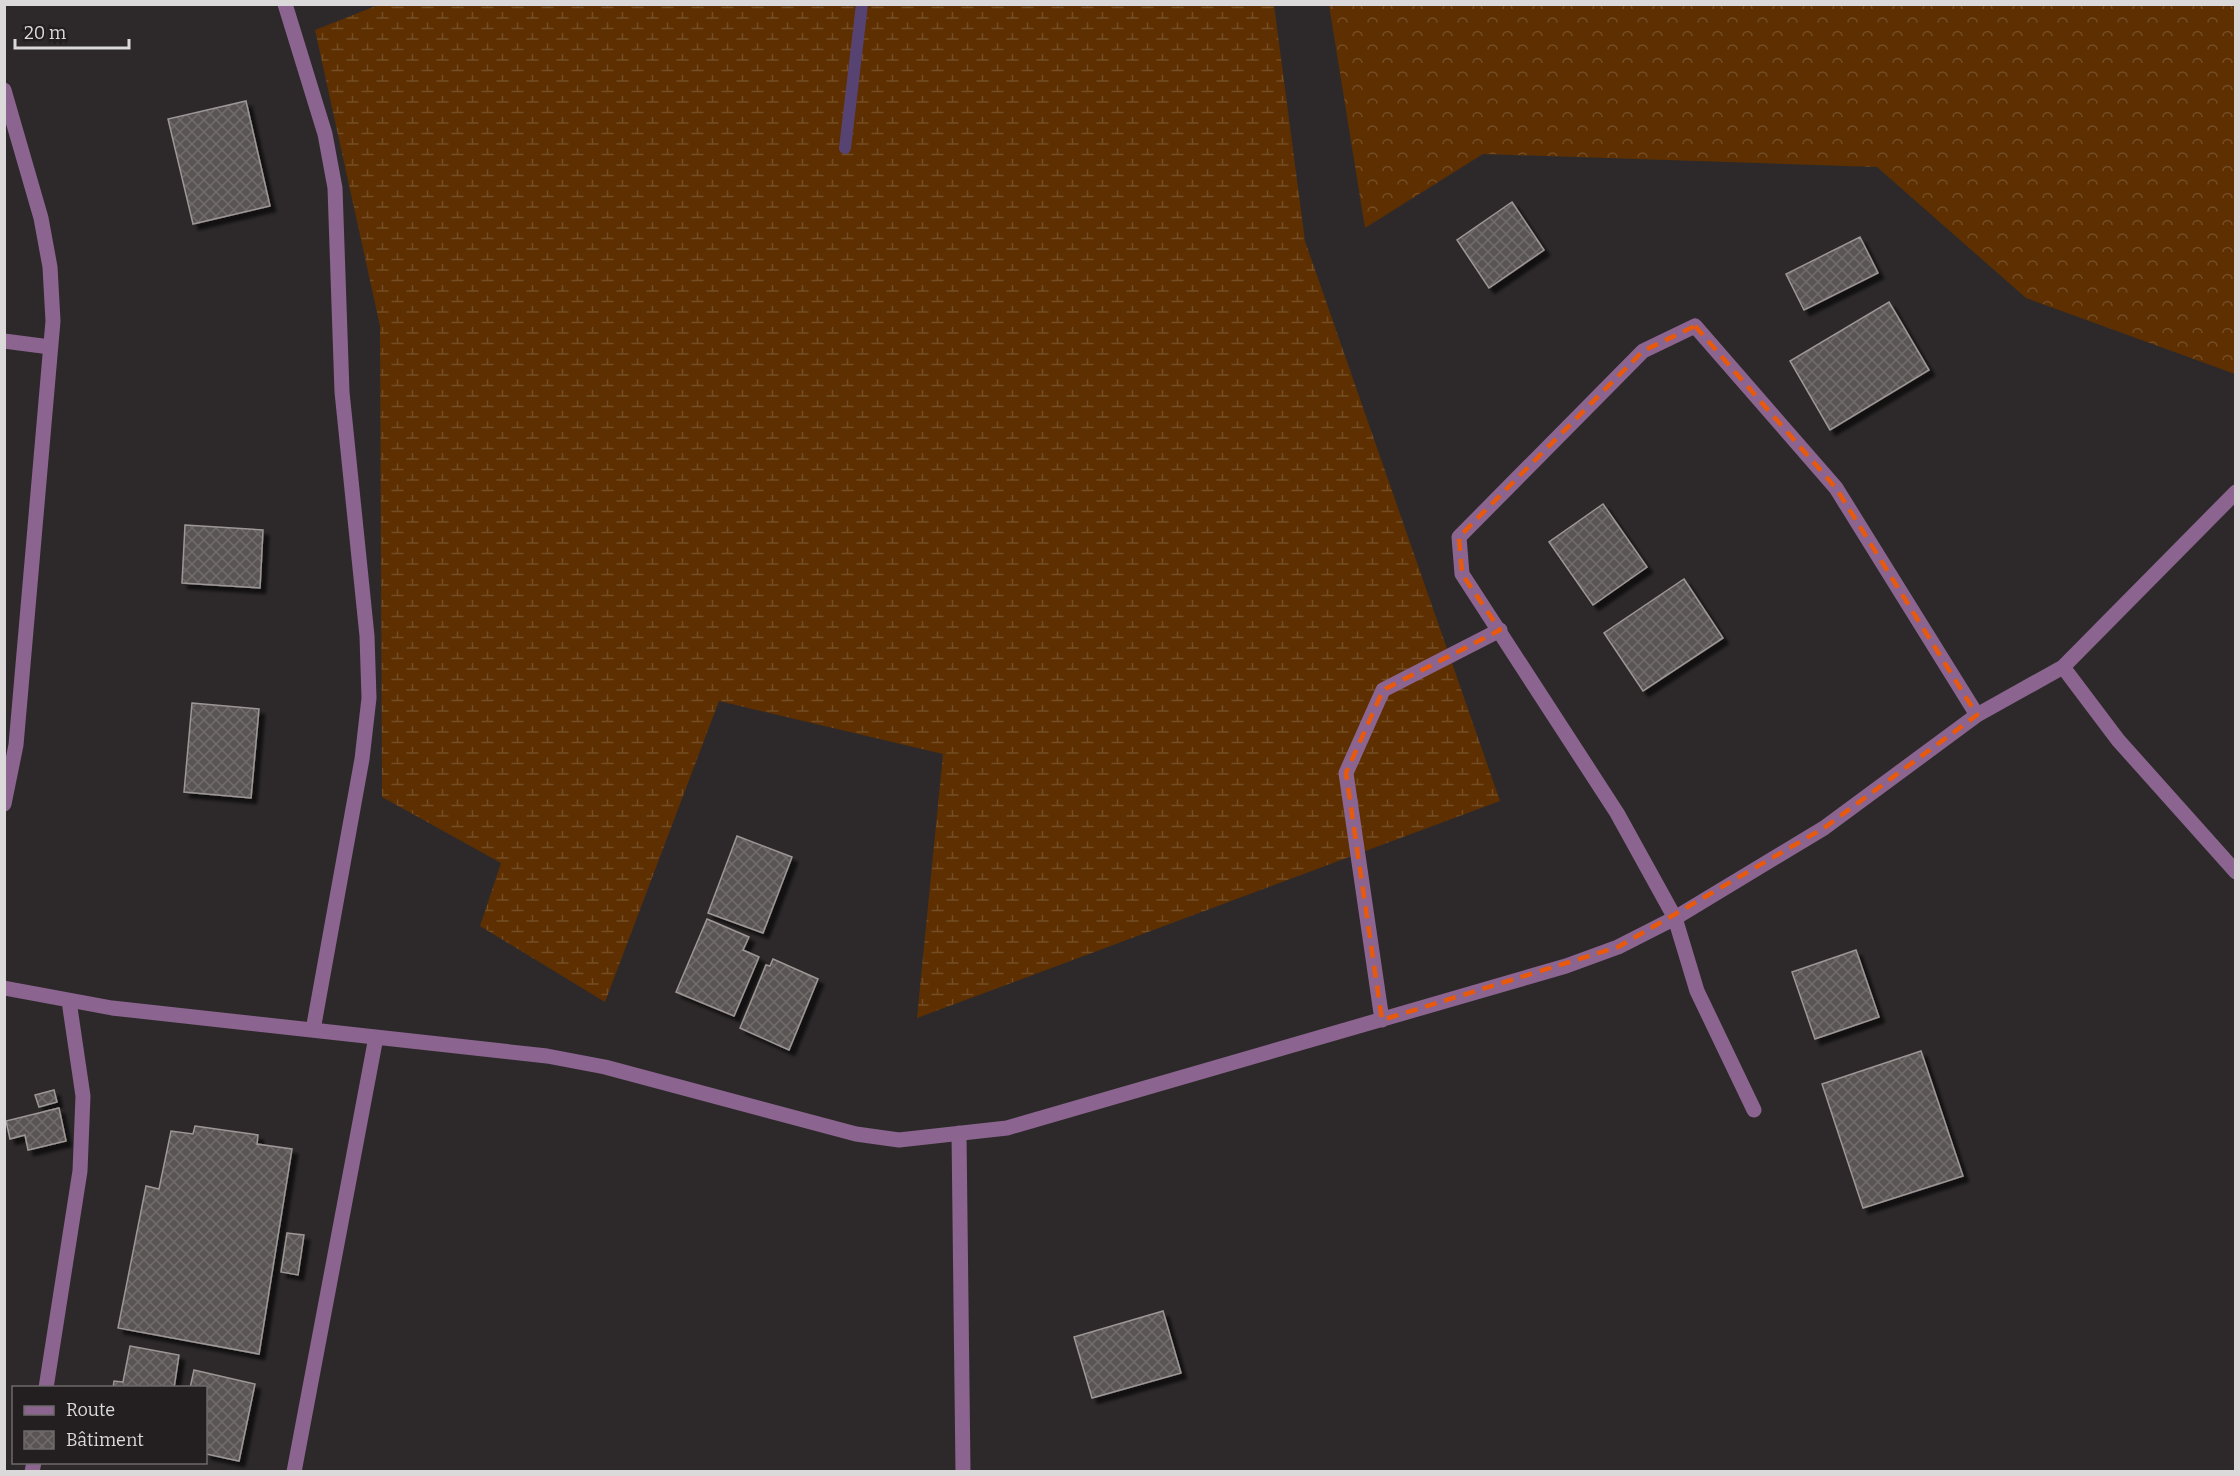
<svg xmlns="http://www.w3.org/2000/svg" width="2240" height="1476" font-family="Bitter,serif">
	<style>
		.forest { fill: url(#forest-crowns) }
		.wetland { fill: url(#wetland-marsh) }
		.lines { fill: none; stroke-linecap: round; stroke-linejoin: round }
		.stream { stroke: #574372; stroke-width: 12 }
		.building { fill: url(#building-cross-hatch); stroke: #9d9796; stroke-width: 1.5; filter: url(#shadow) }
		.minor { stroke: #8b658f; stroke-width: 15 }
		.marked { fill: none; stroke: #e8590c; stroke-width: 4.5; stroke-dasharray: 12 8; stroke-linejoin: round }
	</style>
	<defs>
		<pattern id="forest-crowns" width="20" height="18" patternUnits="userSpaceOnUse" patternTransform="scale(1.5)"><rect width="20" height="18" fill="#5d2f01"/><path d="M2 6a3 3 0 1 1 6 0M12 15a3 3 0 1 1 6 0" fill="none" stroke="#744d25"/></pattern>
		<pattern id="wetland-marsh" width="20" height="14" patternUnits="userSpaceOnUse" patternTransform="scale(1.5)"><rect width="20" height="14" fill="#5d2f01"/><path d="M1 5h8M5 5V1M11 12h8M15 12V8" fill="none" stroke="#744d25"/></pattern>
		<pattern id="building-cross-hatch" width="8" height="8" patternUnits="userSpaceOnUse" patternTransform="scale(1.5)"><rect width="8" height="8" fill="#5a5554"/><path d="M0 0l8 8M0 8l8-8" fill="none" stroke="#716d6c"/></pattern>
		<filter id="shadow"><feDropShadow dx="5.5" dy="5.5" stdDeviation="1.5" flood-color="#0009"/></filter>
	</defs>
	<rect width="100%" height="100%" fill="#2d292a"/>
	<path class="forest" d="M1329,5H2235V374L2026,298L1877,167L1483,154L1365,228Z"/>
	<path class="wetland" d="M381,4L1274,5L1305,241L1500,801L917,1018L943,754L719,701L605,1002L480,926L501,863L382,797L380,326L315,30Z"/>
	<g class="lines">
		<path class="stream" d="M845,148L862,4"/>
	</g>
	<path class="building" d="M246,101L270,206L193,224L168,119Z
		M1512,202L1544,250L1489,288L1457,240Z
		M1860,237L1878,273L1804,310L1786,274Z
		M1889,302L1929,370L1830,430L1790,361Z
		M1603,504L1647,567L1593,605L1549,542Z
		M185,525L263,530L260,588L182,583Z
		M1684,579L1723,638L1643,691L1604,633Z
		M192,703L259,709L251,798L184,792Z
		M737,836L792,857L763,933L708,913Z
		M707,919L749,937L743,950L759,957L734,1016L676,992Z
		M1856,950L1879,1017L1815,1039L1792,972Z
		M773,959L818,979L789,1050L740,1028L766,965L770,966Z
		M1921,1051L1963,1176L1863,1208L1822,1084Z
		M54,1090L57,1102L39,1107L35,1095Z
		M59,1108L66,1141L28,1150L25,1135L10,1139L6,1121Z
		M195,1126L258,1135L257,1144L292,1149L259,1354L118,1328L146,1186L159,1189L171,1131L193,1134Z
		M287,1233L304,1235L298,1275L281,1272Z
		M1163,1311L1181,1373L1092,1398L1074,1337Z
		M130,1346L179,1355L174,1388H113L114,1381L123,1382Z
		M194,1370L255,1384L239,1461L206,1454V1388H190Z"/>
	<g class="lines">
		<path class="minor" d="M285,4L325,134L335,188L342,392L367,636L369,698L362,759L313,1030
			M4,90L41,218L50,267L53,321L16,745L4,804
			M4,341L50,347
			M2063,667L2118,740L2236,872
			M4,988L112,1008L547,1056L605,1067L856,1134L899,1140L1007,1128L1566,966L1618,947L1675,918L1824,828L1977,715L2063,667L2236,492
			M1382,1020L1346,773L1383,690L1500,630
			M1754,1110L1697,991L1675,918L1617,813L1462,574L1459,537L1643,351L1695,326L1836,488L1977,715
			M959,1133L963,1472
			M46,1388L80,1171L83,1096L69,1001
			M32,1472L34,1462
			M294,1472L376,1037"/>
	</g>
	<path class="marked" d="M1695,326L1836,488L1977,715L1824,828L1618,947L1382,1020L1346,773L1383,690L1500,630L1462,574L1459,537L1643,351Z"/>
	<rect width="2240" height="1476" fill="none" stroke="#dbd9da" stroke-width="12"/>
	<rect x="12" y="1386" width="195" height="78" fill="#231f21" stroke="#6d696b" stroke-width="1.5"/>
	<rect x="24" y="1406" width="30" height="9" fill="#8b658f" stroke="#6d696b" stroke-width="1.5"/>
	<text x="66" y="1416" font-size="18" fill="#dbd9da">Route</text>
	<rect x="24" y="1431" width="30" height="18" fill="url(#building-cross-hatch)" stroke="#6d696b" stroke-width="1.5"/>
	<text x="66" y="1446" font-size="18" fill="#dbd9da">Bâtiment</text>
	<path d="M15 39v9h114v-9" fill="none" stroke="#dbd9da" stroke-width="3"/>
	<text x="24" y="39" font-size="18" fill="#dbd9da" stroke="#231f21" stroke-width="4.5" paint-order="stroke">20 m</text>
</svg>
